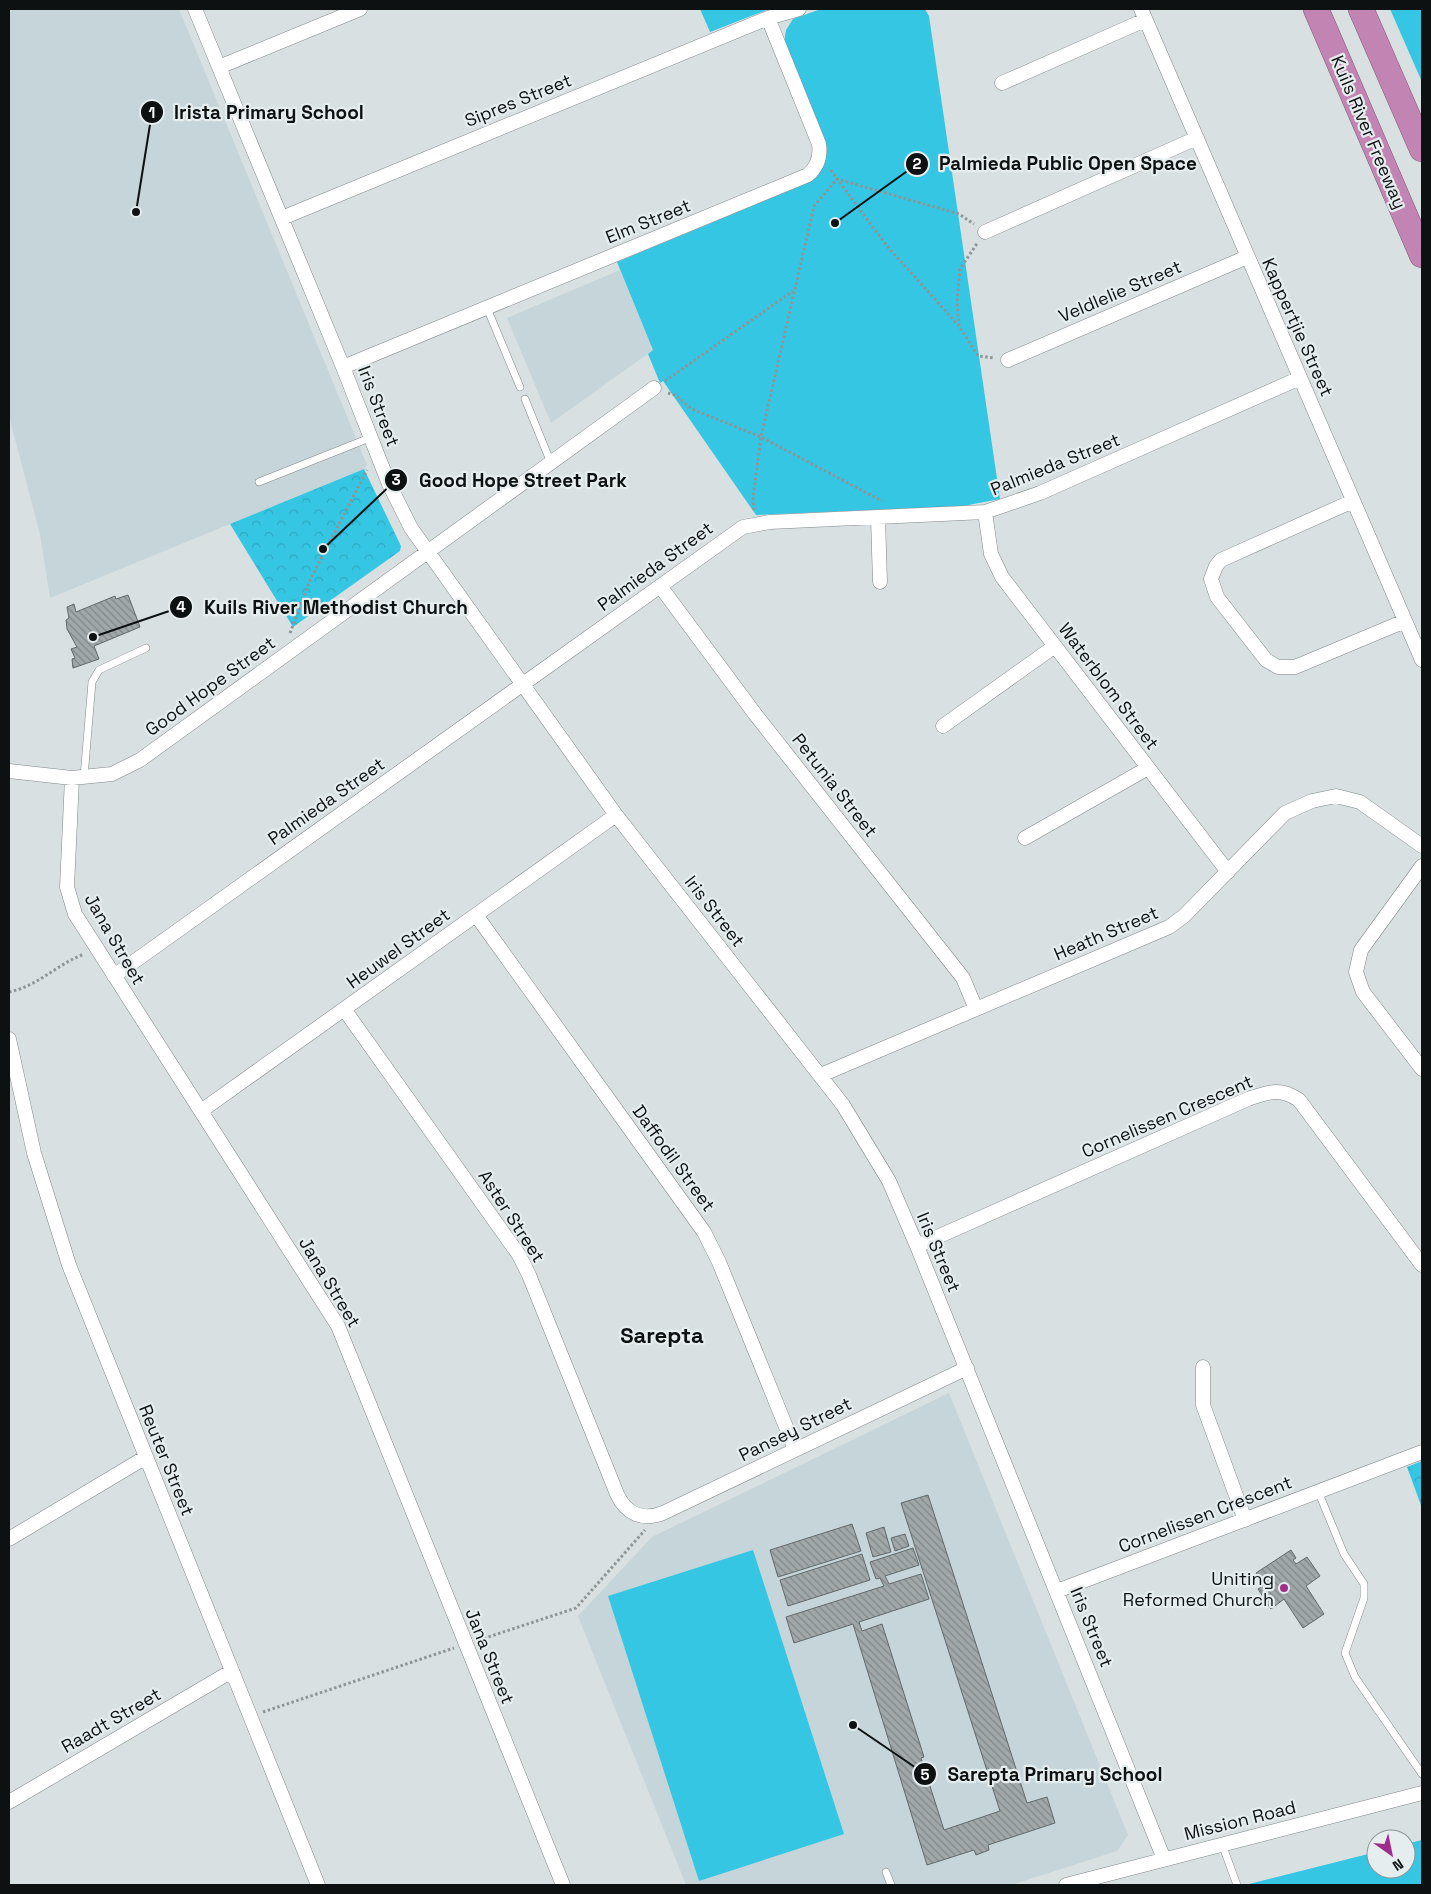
<svg xmlns="http://www.w3.org/2000/svg" width="1431" height="1894" font-family="'Space Grotesk',sans-serif">
	<style>
		.built { fill: #c5d5d9 }
		.grass { fill: #35c6e3 }
		.park { fill: url(#park-crowns) }
		.building { fill: url(#building-back-hatch); stroke: #63696b }
		.lines { fill: none; stroke-linecap: round; stroke-linejoin: round }
		.service-casing { stroke: #808688; stroke-width: 8 }
		.minor-casing { stroke: #808688; stroke-width: 15 }
		.motorway-casing { stroke: #835c7a; stroke-width: 26 }
		.path { stroke: #8f9596; stroke-width: 3; stroke-dasharray: 2.5 2.5; stroke-linecap: butt }
		.service { stroke: #fff; stroke-width: 7 }
		.minor { stroke: #fff; stroke-width: 14 }
		.motorway { stroke: #c284b2; stroke-width: 25 }
		.poi-dot { fill: #9f2e8a; stroke: #e5edef; stroke-width: 2 }
		.labels { text-anchor: middle; dominant-baseline: central; stroke-width: 4.5; stroke-linejoin: round; paint-order: stroke }
		.street-label { font-size: 18px; fill: #0e1111; stroke: #e5edef }
		.poi-label { font-size: 18px; fill: #0e1111; stroke: #e5edef; text-anchor: end }
		.district-label { font-size: 22px; font-weight: bold; fill: #0e1111; stroke: #e5edef }
		.leader { fill: none; stroke: #0e1111; stroke-width: 2 }
		.callout-dot { fill: #0e1111; stroke: #e5edef; stroke-width: 2 }
		.mark-label { font-size: 15px; text-anchor: middle; font-weight: bold; fill: #fff }
		.callout-label { font-size: 19px; text-anchor: middle; font-weight: bold; fill: #0e1111; stroke: #e5edef; stroke-width: 4.5; stroke-linejoin: round; paint-order: stroke }
	</style>
	<defs>
		<pattern id="park-crowns" width="20" height="18" patternUnits="userSpaceOnUse" patternTransform="scale(1.25)"><rect width="20" height="18" fill="#35c6e3"/><path d="M2 6a3 3 0 1 1 6 0M12 15a3 3 0 1 1 6 0" fill="none" stroke="#2ea9c2"/></pattern>
		<pattern id="building-back-hatch" width="6" height="6" patternUnits="userSpaceOnUse" patternTransform="scale(1.25)"><rect width="6" height="6" fill="#a1a8aa"/><path d="M-1 5l2 2M0 0l6 6M5-1l2 2" fill="none" stroke="#828789"/></pattern>
	</defs>
	<rect width="100%" height="100%" fill="#d8e0e1"/>
	<path class="built" d="M9,9H179L367,465L364,469L50,598L40,534L9,416Z
		M620,270L653,350L551,423L507,318Z
		M949,1393L1128,1835L1117,1851L1011,1885H686L578,1616L652,1537Z"/>
	<path class="grass" d="M700,9H769L710,32Z
		M821,9H925L929,16L1000,499L963,506L756,515L663,381L660,383L648,354L653,350L617,262L805,184C820,176 826,165 826,149L784,43L786,30L793,19Z
		M1390,9H1422V82Z
		M753,1550L844,1834L699,1881L608,1596Z
		M1422,1840V1885H1245L1376,1852V1869H1406V1844Z"/>
	<path class="park" d="M364,469L401,546L400,551L293,627L230,524Z
		M1422,1461V1508L1407,1467Z"/>
	<path class="building" d="M128,595L140,627L94,646L99,659L73,668L72,659L75,658L71,649L77,647L67,629L66,620L69,618L67,607L74,604L76,612L115,596L116,599Z
		M928,1495L1027,1803L1047,1797L1055,1823L988,1845L989,1850L976,1855L974,1850L927,1865L853,1624L794,1643L786,1617L884,1586L880,1578L876,1579L870,1562L913,1548L919,1565L885,1576L889,1584L921,1574L929,1599L859,1622L862,1631L882,1624L924,1757L921,1758L944,1830L1000,1811L901,1503Z
		M852,1524L861,1551L778,1577L770,1550Z
		M884,1527L891,1552L873,1557L866,1533Z
		M905,1534L909,1546L895,1551L891,1538Z
		M1291,1550L1296,1558L1293,1560L1296,1564L1307,1557L1320,1576L1306,1586L1324,1614L1303,1628L1284,1599L1271,1609L1258,1589L1268,1583L1264,1578L1261,1580L1256,1573Z
		M862,1554L870,1580L788,1606L780,1580Z"/>
	<g class="lines">
		<defs>
			<path id="service" d="M487,308L520,387
				M525,399L551,463
				M259,482L372,437
				M84,777L92,682L99,670L146,648
				M1318,1491L1344,1554L1364,1584V1598L1345,1653L1355,1677L1422,1774
				M1222,1844L1237,1885
				M886,1872L891,1885"/>
			<path id="minor" d="M195,9L343,367L389,484L411,528L616,815L843,1105L889,1181L917,1246L1164,1859
				M1141,9L1422,660
				M219,67L360,9
				M1002,83L1145,20
				M282,218L768,18L799,9
				M985,232L1197,138
				M1008,360L1247,257
				M343,367L808,175C817,167 821,157 819,144L768,18
				M1353,501L1221,560L1216,566L1211,579L1217,597L1266,660L1278,667H1295L1405,621
				M985,512L991,554L1002,577L1228,872
				M878,518L880,582
				M660,586L755,714L963,978L976,1009
				M943,726L1055,646
				M9,771L72,778L112,774L140,760L654,388
				M72,778L67,887L75,914L338,1326L563,1885
				M1025,838L1148,768
				M1422,866L1361,950L1356,972L1363,992L1422,1069
				M476,915L704,1232L719,1262L795,1449
				M114,976L743,527L770,522L985,512L1040,493L1300,378
				M344,1009L519,1255L529,1275L617,1494C626,1514 643,1521 663,1513L967,1368
				M9,1039L34,1153L69,1265L318,1885
				M821,1075L1169,927L1184,916L1285,813L1312,801L1336,796L1360,802L1422,846
				M201,1111L616,815
				M917,1246L1248,1099C1269,1092 1280,1087 1299,1100L1422,1265
				M1203,1367V1405L1245,1520
				M9,1539L146,1457
				M1057,1591L1422,1452
				M9,1802L232,1671
				M1066,1885L1422,1793"/>
			<path id="motorway" d="M1316,9L1422,255
				M1361,9L1422,149"/>
		</defs>
		<use href="#service" class="service-casing"/>
		<use href="#minor" class="minor-casing"/>
		<use href="#motorway" class="motorway-casing"/>
		<path class="path" d="M831,170L837,179L959,214L974,224
			M959,326L957,301L960,269L978,242
			M665,381L793,291
			M668,393L675,395L692,409L761,437L882,501
			M754,510L753,498L761,437L814,206L837,179L887,246L959,326L978,356L995,358
			M290,633L311,578L367,470
			M9,992C38,986 56,965 84,954
			M479,1640L576,1608L645,1530
			M263,1712L454,1648"/>
		<use href="#service" class="service"/>
		<use href="#minor" class="minor"/>
		<use href="#motorway" class="motorway"/>
	</g>
	<circle class="poi-dot" cx="1284" cy="1588" r="5"/>
	<g class="labels">
		<g class="street-label">
			<text transform="translate(518 100) rotate(-22)">Sipres Street</text>
			<text transform="translate(1369 132) rotate(67)">Kuils River Freeway</text>
			<text transform="translate(648 221) rotate(-22)">Elm Street</text>
			<text transform="translate(1120 291) rotate(-23)">Veldlelie Street</text>
			<text transform="translate(1298 327) rotate(66)">Kappertjie Street</text>
			<text transform="translate(379 406) rotate(69)">Iris Street</text>
			<text transform="translate(1055 464) rotate(-22)">Palmieda Street</text>
			<text transform="translate(655 566) rotate(-36)">Palmieda Street</text>
			<text transform="translate(210 686) rotate(-36)">Good Hope Street</text>
			<text transform="translate(1109 686) rotate(53)">Waterblom Street</text>
			<text transform="translate(835 785) rotate(52)">Petunia Street</text>
			<text transform="translate(326 801) rotate(-35)">Palmieda Street</text>
			<text transform="translate(715 911) rotate(52)">Iris Street</text>
			<text transform="translate(1106 933) rotate(-23)">Heath Street</text>
			<text transform="translate(115 939) rotate(60)">Jana Street</text>
			<text transform="translate(398 948) rotate(-36)">Heuwel Street</text>
			<text transform="translate(1167 1116) rotate(-23)">Cornelissen Crescent</text>
			<text transform="translate(674 1158) rotate(54)">Daffodil Street</text>
			<text transform="translate(512 1216) rotate(57)">Aster Street</text>
			<text transform="translate(939 1252) rotate(67)">Iris Street</text>
			<text transform="translate(330 1282) rotate(59)">Jana Street</text>
			<text transform="translate(795 1429) rotate(-26)">Pansey Street</text>
			<text transform="translate(167 1460) rotate(68)">Reuter Street</text>
			<text transform="translate(1205 1514) rotate(-21)">Cornelissen Crescent</text>
			<text transform="translate(1092 1627) rotate(68)">Iris Street</text>
			<text transform="translate(490 1656) rotate(68)">Jana Street</text>
			<text transform="translate(111 1720) rotate(-30)">Raadt Street</text>
			<text transform="translate(1240 1820) rotate(-14)">Mission Road</text>
		</g>
		<g class="poi-label">
			<text x="1274" y="1578">Uniting<tspan x="1274" dy="21">Reformed Church</tspan></text>
		</g>
		<g class="district-label">
			<text x="662" y="1335">Sarepta</text>
		</g>
	</g>
	<path class="leader" d="M136 212L152 112M835 223L917 164M323 549L396 480M93 637L181 607M853 1725L925 1774"/>
	<g class="callout-dot">
		<circle cx="136" cy="212" r="5"/>
		<circle cx="835" cy="223" r="5"/>
		<circle cx="323" cy="549" r="5"/>
		<circle cx="93" cy="637" r="5"/>
		<circle cx="853" cy="1725" r="5"/>
		<circle cx="152" cy="112" r="12"/>
		<circle cx="917" cy="164" r="12"/>
		<circle cx="396" cy="480" r="12"/>
		<circle cx="181" cy="607" r="12"/>
		<circle cx="925" cy="1774" r="12"/>
	</g>
	<g class="mark-label">
		<text x="152" y="118">1</text>
		<text x="917" y="169">2</text>
		<text x="396" y="485">3</text>
		<text x="181" y="612">4</text>
		<text x="925" y="1780">5</text>
	</g>
	<g class="callout-label">
		<text x="269" y="119">Irista Primary School</text>
		<text x="1068" y="170">Palmieda Public Open Space</text>
		<text x="523" y="487">Good Hope Street Park</text>
		<text x="336" y="614">Kuils River Methodist Church</text>
		<text x="1055" y="1781">Sarepta Primary School</text>
	</g>
	<rect width="1431" height="1894" fill="none" stroke="#0e1111" stroke-width="20"/>
	<g transform="translate(1391 1854) rotate(147)"><circle r="24" fill="#e5edef" stroke="#8f9596"/>
	<path d="M0-4L9 19L0 12L-9 19Z" fill="#9f2e8a"/>
	<text y="-8" font-size="14" font-weight="bold" text-anchor="middle" fill="#0e1111">N</text>
	</g>
</svg>
